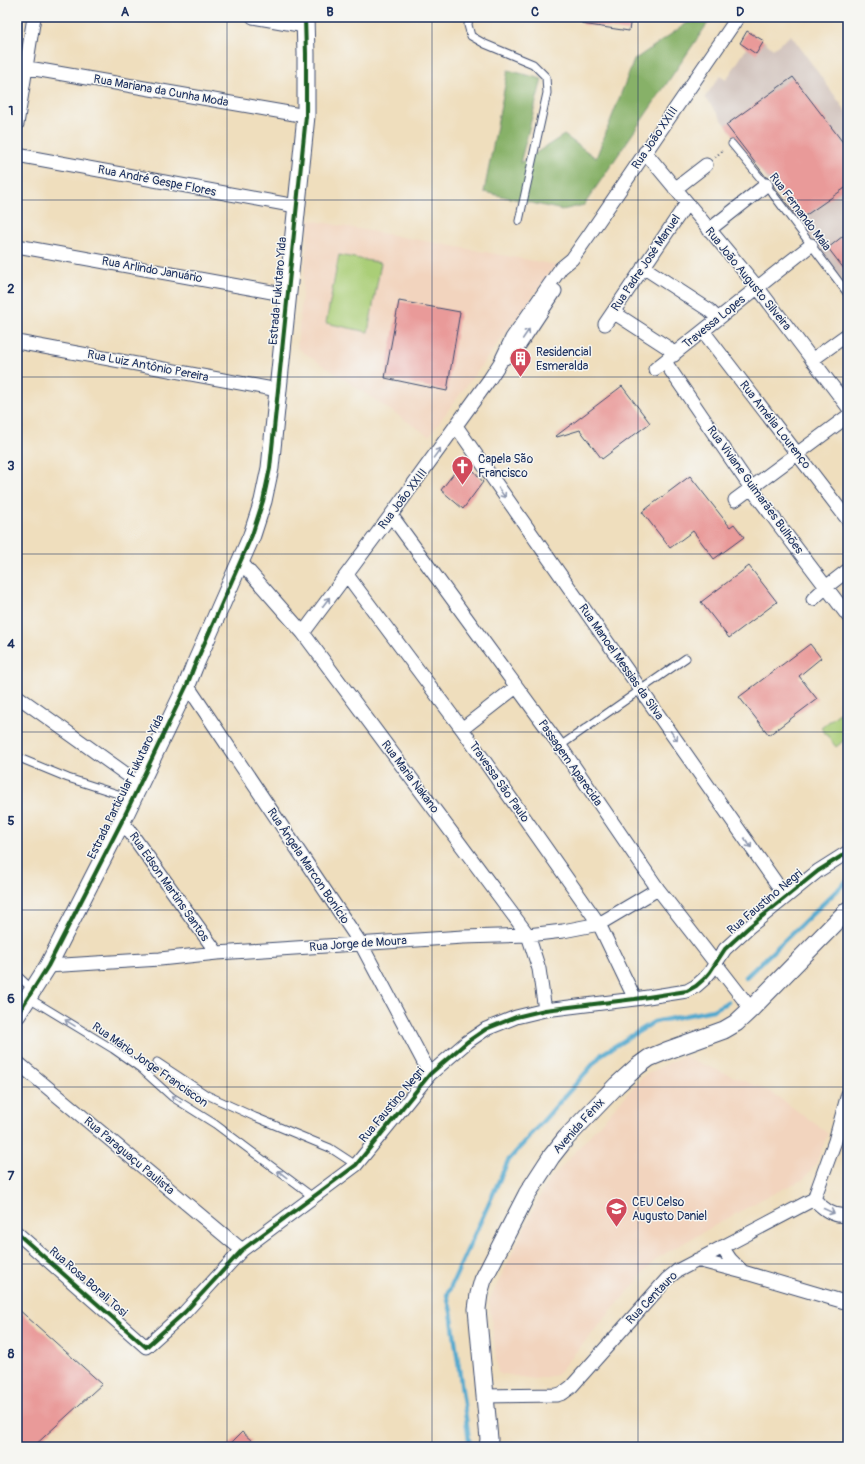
<svg xmlns="http://www.w3.org/2000/svg" width="865" height="1464" font-family="Pangolin,sans-serif">
	<style>
		.built { fill: #f2d4be }
		.industrial { fill: #cfc0ba }
		.green { fill: #aace77; stroke: #627e6a }
		.forest { fill: #87b168; stroke: #517063 }
		.lines { fill: none; stroke-linecap: round; stroke-linejoin: round }
		.stream { stroke: #51a8ce; stroke-width: 4.5 }
		.building { fill: #e99a99 }
		.service-casing { stroke: #3b496c; stroke-width: 9 }
		.minor-casing { stroke: #3b496c; stroke-width: 15 }
		.tertiary-casing { stroke: #3b496c; stroke-width: 19 }
		.path { stroke: #3b496c; stroke-width: 2.5; stroke-dasharray: 1 3; stroke-linecap: butt }
		.service { stroke: #fff; stroke-width: 7 }
		.minor { stroke: #fff; stroke-width: 13 }
		.tertiary { stroke: #fff; stroke-width: 17 }
		.cycleway-casing { stroke: #f6f6f2; stroke-width: 6 }
		.cycleway { stroke: #1b5e20; stroke-width: 4 }
		.oneway { stroke: #8d97ae }
		.grid { fill: none; stroke: #1b2f5e; stroke-width: 1; stroke-opacity: 0.55 }
		.labels { text-anchor: middle; dominant-baseline: central; stroke-width: 3; stroke-linejoin: round; paint-order: stroke }
		.street-label { font-size: 12px; fill: #1b2f5e; stroke: #f6f6f2 }
		.poi-label { font-size: 12px; fill: #1b2f5e; stroke: #f6f6f2; text-anchor: start }
		.neatline { fill: none; stroke: #1b2f5e; stroke-width: 1.5 }
		.grid-label { font-size: 13px; text-anchor: middle; font-weight: bold; fill: #1b2f5e }
	</style>
	<rect width="100%" height="100%" fill="#f6f6f2"/>
	<filter id="ink" filterUnits="userSpaceOnUse"><feTurbulence type="fractalNoise" baseFrequency=".025" numOctaves="2"/><feDisplacementMap in="SourceGraphic" scale="8" xChannelSelector="R" yChannelSelector="G"/><feConvolveMatrix kernelMatrix="1 2 1 2 8 2 1 2 1" color-interpolation-filters="sRGB"/></filter>
	<filter id="wash" filterUnits="userSpaceOnUse"><feTurbulence type="fractalNoise" baseFrequency=".012" numOctaves="4" result="noise"/><feDisplacementMap in="SourceGraphic" scale="16" xChannelSelector="R" yChannelSelector="G"/><feGaussianBlur stdDeviation="0.9" result="paint"/><feColorMatrix in="noise" values="0 0 0 0 0 0 0 0 0 0 0 0 0 0 0 0 0 1.4 0 .05"/><feComposite in="paint" operator="in"/></filter>
	<g filter="url(#wash)">
		<rect width="100%" height="100%" fill="#efdebd"/>
		<path class="built" d="M309,220L556,265L429,436L297,348Z
			M683,1056L771,1092L828,1133L816,1164L804,1179L762,1199L657,1258L556,1375L534,1379L498,1373L489,1301L546,1184L643,1076Z"/>
		<path class="industrial" d="M747,31L764,41L773,49L791,35L848,114V288L705,97L720,76L726,80L747,48L740,43Z"/>
		<path class="green" d="M339,255L381,263L368,332L326,323Z
			M848,706V737L836,747L821,728Z"/>
		<path class="forest" d="M692,17H712L584,205L562,210L484,192L508,70L542,79L520,163L564,135L596,158L634,60L690,21Z"/>
		<g class="lines">
			<path class="stream" d="M746,977L848,880
				M470,1447L451,1312L447,1295L508,1161L602,1054L654,1022L713,1010L728,1002"/>
		</g>
		<g id="blocks">
			<path class="building" d="M583,17H631L629,31L582,24Z
				M747,31L764,41L756,54L740,43Z
				M793,77L848,149V186L799,220L774,187L772,180L766,177L726,125Z
				M848,232V274L828,248Z
				M399,301L460,312L447,391L385,378Z
				M622,386L650,423L602,459L580,430L557,437L556,436Z
				M461,464L474,471L483,482L463,509L441,490Z
				M690,476L730,527L734,524L744,537L714,559L693,531L670,548L642,512Z
				M749,566L777,602L729,638L701,602Z
				M810,644L821,658L799,676L817,699L769,735L739,697Z
				M17,1308L102,1384L33,1447H17Z
				M242,1432L252,1441L246,1447H227Z"/>
		</g>
	</g>
	<g filter="url(#ink)">
		<use href="#blocks" fill-opacity="0" stroke="#3b496c" stroke-width="1"/>
		<g class="lines">
			<defs>
				<path id="service" d="M469,17L468,25L471,36L485,44L533,64L546,77L547,93L519,221
					M732,144L766,185L848,294
					M560,746L686,658
					M17,757L68,778L118,794L132,800
					M17,975L33,990
					M29,998L113,1049L140,1068L172,1097L215,1124L313,1197
					M157,1062L207,1095L255,1117L330,1148L356,1165"/>
				<path id="minor" d="M253,17L305,26
					M17,66L306,116
					M17,124L34,17
					M645,152L758,288L848,407
					M17,155L296,206
					M675,189L706,165
					M709,230L766,185
					M17,246L288,295
					M643,267L709,310L718,319
					M613,312L667,347L674,355
					M605,324L687,203
					M703,331L848,520
					M17,342L278,390
					M505,358L520,344L555,291
					M812,360L848,334
					M665,362L751,488L848,616
					M655,369L811,245
					M456,426L786,897
					M735,500L848,416
					M391,515L560,746L658,889L751,1009
					M240,561L303,633L528,935L539,969L545,1010
					M347,575L462,729L599,924L635,999
					M813,599L826,587L848,570
					M303,633L391,515L489,380L500,363L512,338L561,268L572,259L589,235L738,17
					M187,685L361,944L430,1074
					M17,696L140,784
					M462,729L516,687
					M122,821L217,953
					M48,966L160,959L217,953L463,937L528,935L563,931L599,924L658,889
					M17,1062L242,1250
					M814,1199L835,1141L848,1094
					M814,1199C822,1208 834,1218 848,1215
					M17,1233L146,1347L185,1312L242,1250L356,1165L430,1074L467,1042L486,1029L516,1017L545,1010L635,999L687,991L696,986L704,979L710,972L725,949L749,927L818,871L848,852
					M722,1247L730,1259L743,1272
					M697,1260L743,1272L848,1303
					M485,1396L557,1395L563,1393L571,1387L667,1279L677,1271L814,1199"/>
				<path id="tertiary" d="M17,1015L48,966L122,821L187,685L194,667L252,535L263,501L270,468L306,116V54L305,17
					M488,1447L489,1439L485,1396L477,1309L479,1294L483,1280L527,1194L551,1157L566,1138L617,1085L638,1066L649,1058L666,1051L724,1030L736,1023L751,1009L848,910"/>
			</defs>
			<use href="#service" class="service-casing"/>
			<use href="#minor" class="minor-casing"/>
			<use href="#tertiary" class="tertiary-casing"/>
			<path class="path" d="M715,157L724,150"/>
			<use href="#service" class="service"/>
			<use href="#minor" class="minor"/>
			<use href="#tertiary" class="tertiary"/>
			<defs>
				<path id="cycleway" d="M17,1015L48,966L122,821L187,685L194,667L252,535L263,501L270,468L306,116V54L305,17
					M17,1233L146,1347L185,1312L242,1250L356,1165L430,1074L467,1042L486,1029L516,1017L545,1010L635,999L687,991L696,986L704,979L710,972L725,949L749,927L818,871L848,852"/>
			</defs>
			<use href="#cycleway" class="cycleway-casing"/>
			<use href="#cycleway" class="cycleway"/>
		</g>
		<defs><path id="oneway-shaft" d="M-6 0H5M1.5-3L5.5 0L1.5 3" fill="none" stroke-width="1.6" stroke-linecap="round" stroke-linejoin="round"/></defs>
		<g class="oneway">
			<use href="#oneway-shaft" transform="translate(526 334) rotate(-56)"/>
			<use href="#oneway-shaft" transform="translate(437 453) rotate(-54)"/>
			<use href="#oneway-shaft" transform="translate(502 493) rotate(55)"/>
			<use href="#oneway-shaft" transform="translate(326 602) rotate(-53)"/>
			<use href="#oneway-shaft" transform="translate(674 736) rotate(55)"/>
			<use href="#oneway-shaft" transform="translate(748 843) rotate(55)"/>
			<use href="#oneway-shaft" transform="translate(70 1023) rotate(-148)"/>
			<use href="#oneway-shaft" transform="translate(176 1099) rotate(-146)"/>
			<use href="#oneway-shaft" transform="translate(282 1174) rotate(-143)"/>
			<use href="#oneway-shaft" transform="translate(829 1211) rotate(25)"/>
		</g>
	</g>
	<path class="grid" d="M227,17V1447M432,17V1447M638,17V1447M17,200H848M17,377H848M17,554H848M17,732H848M17,910H848M17,1087H848M17,1264H848"/>
	<defs>
		<symbol id="building-pin" viewBox="-11 -11 22 30"><path d="M0 17L-7.5 6A9.5 9.5 0 1 1 7.5 6Z" fill="#d1495b" stroke="#f6f6f2"/><path d="M-4-6H4V6H1V3H-1V6H-4ZM-2.5-4.3h1.7v1.8h-1.7ZM.8-4.3h1.7v1.8H.8ZM-2.5-1h1.7V.8h-1.7ZM.8-1h1.7V.8H.8Z" fill="#fff"/></symbol>
		<symbol id="church-pin" viewBox="-11 -11 22 30"><path d="M0 17L-7.5 6A9.5 9.5 0 1 1 7.5 6Z" fill="#d1495b" stroke="#f6f6f2"/><path d="M-1.2-6h2.4v3.5h3.3v2.4h-3.3V6h-2.4V-.1h-3.3v-2.4h3.3Z" fill="#fff"/></symbol>
		<symbol id="school-pin" viewBox="-11 -11 22 30"><path d="M0 17L-7.5 6A9.5 9.5 0 1 1 7.5 6Z" fill="#d1495b" stroke="#f6f6f2"/><path d="M0-5L7-2L0 1L-7-2ZM-4 1L0 2.5L4 1V4Q0 6-4 4Z" fill="#fff"/></symbol>
	</defs>
	<g fill-rule="evenodd">
		<use href="#building-pin" x="508" y="346" width="25" height="34"/>
		<use href="#church-pin" x="450" y="454" width="25" height="34"/>
		<use href="#school-pin" x="604" y="1196" width="25" height="34"/>
	</g>
	<g class="labels">
		<g class="street-label">
			<text transform="translate(161 91) rotate(10)">Rua Mariana da Cunha Moda</text>
			<text transform="translate(655 138) rotate(-56)">Rua João XXIII</text>
			<text transform="translate(157 181) rotate(11)">Rua André Gespe Flores</text>
			<text transform="translate(800 212) rotate(53)">Rua Fernando Maia</text>
			<text transform="translate(646 263) rotate(-56)">Rua Padre José Manuel</text>
			<text transform="translate(152 270) rotate(10)">Rua Arlindo Januário</text>
			<text transform="translate(748 279) rotate(51)">Rua João Augusto Silveira</text>
			<text transform="translate(278 291) rotate(-85)">Estrada Fukutaro Yida</text>
			<text transform="translate(714 322) rotate(-39)">Travessa Lopes</text>
			<text transform="translate(148 366) rotate(11)">Rua Luiz Antônio Pereira</text>
			<text transform="translate(775 425) rotate(52)">Rua Amélia Lourenço</text>
			<text transform="translate(755 490) rotate(54)">Rua Viviane Guimarães Bulhões</text>
			<text transform="translate(403 499) rotate(-53)">Rua João XXIII</text>
			<text transform="translate(621 662) rotate(55)">Rua Manoel Messias da Silva</text>
			<text transform="translate(570 763) rotate(55)">Passagem Aparecida</text>
			<text transform="translate(410 777) rotate(53)">Rua Maria Nakano</text>
			<text transform="translate(499 782) rotate(55)">Travessa São Paulo</text>
			<text transform="translate(126 787) rotate(-64)">Estrada Particular Fukutaro Yida</text>
			<text transform="translate(308 866) rotate(56)">Rua Ângela Marcon Bonício</text>
			<text transform="translate(169 887) rotate(55)">Rua Edson Martins Santos</text>
			<text transform="translate(765 902) rotate(-40)">Rua Faustino Negri</text>
			<text transform="translate(358 944) rotate(-4)">Rua Jorge de Moura</text>
			<text transform="translate(150 1065) rotate(35)">Rua Mário Jorge Franciscon</text>
			<text transform="translate(392 1105) rotate(-50)">Rua Faustino Negri</text>
			<text transform="translate(579 1126) rotate(-48)">Avenida Fênix</text>
			<text transform="translate(129 1156) rotate(40)">Rua Paraguaçu Paulista</text>
			<text transform="translate(88 1282) rotate(41)">Rua Rosa Borali Tosi</text>
			<text transform="translate(652 1298) rotate(-46)">Rua Centauro</text>
		</g>
		<g class="poi-label">
			<text x="536" y="352">Residencial<tspan x="536" dy="14">Esmeralda</tspan></text>
			<text x="478" y="459">Capela São<tspan x="478" dy="14">Francisco</tspan></text>
			<text x="632" y="1202">CEU Celso<tspan x="632" dy="14">Augusto Daniel</tspan></text>
		</g>
	</g>
	<rect width="865" height="1464" fill="none" stroke="#f6f6f2" stroke-width="44"/>
	<rect x="22" y="22" width="821" height="1420" class="neatline"/>
	<g class="grid-label">
		<text x="125" y="16">A</text>
		<text x="330" y="16">B</text>
		<text x="535" y="16">C</text>
		<text x="740" y="16">D</text>
		<text x="11" y="115">1</text>
		<text x="11" y="293">2</text>
		<text x="11" y="470">3</text>
		<text x="11" y="648">4</text>
		<text x="11" y="825">5</text>
		<text x="11" y="1003">6</text>
		<text x="11" y="1180">7</text>
		<text x="11" y="1358">8</text>
	</g>
</svg>
